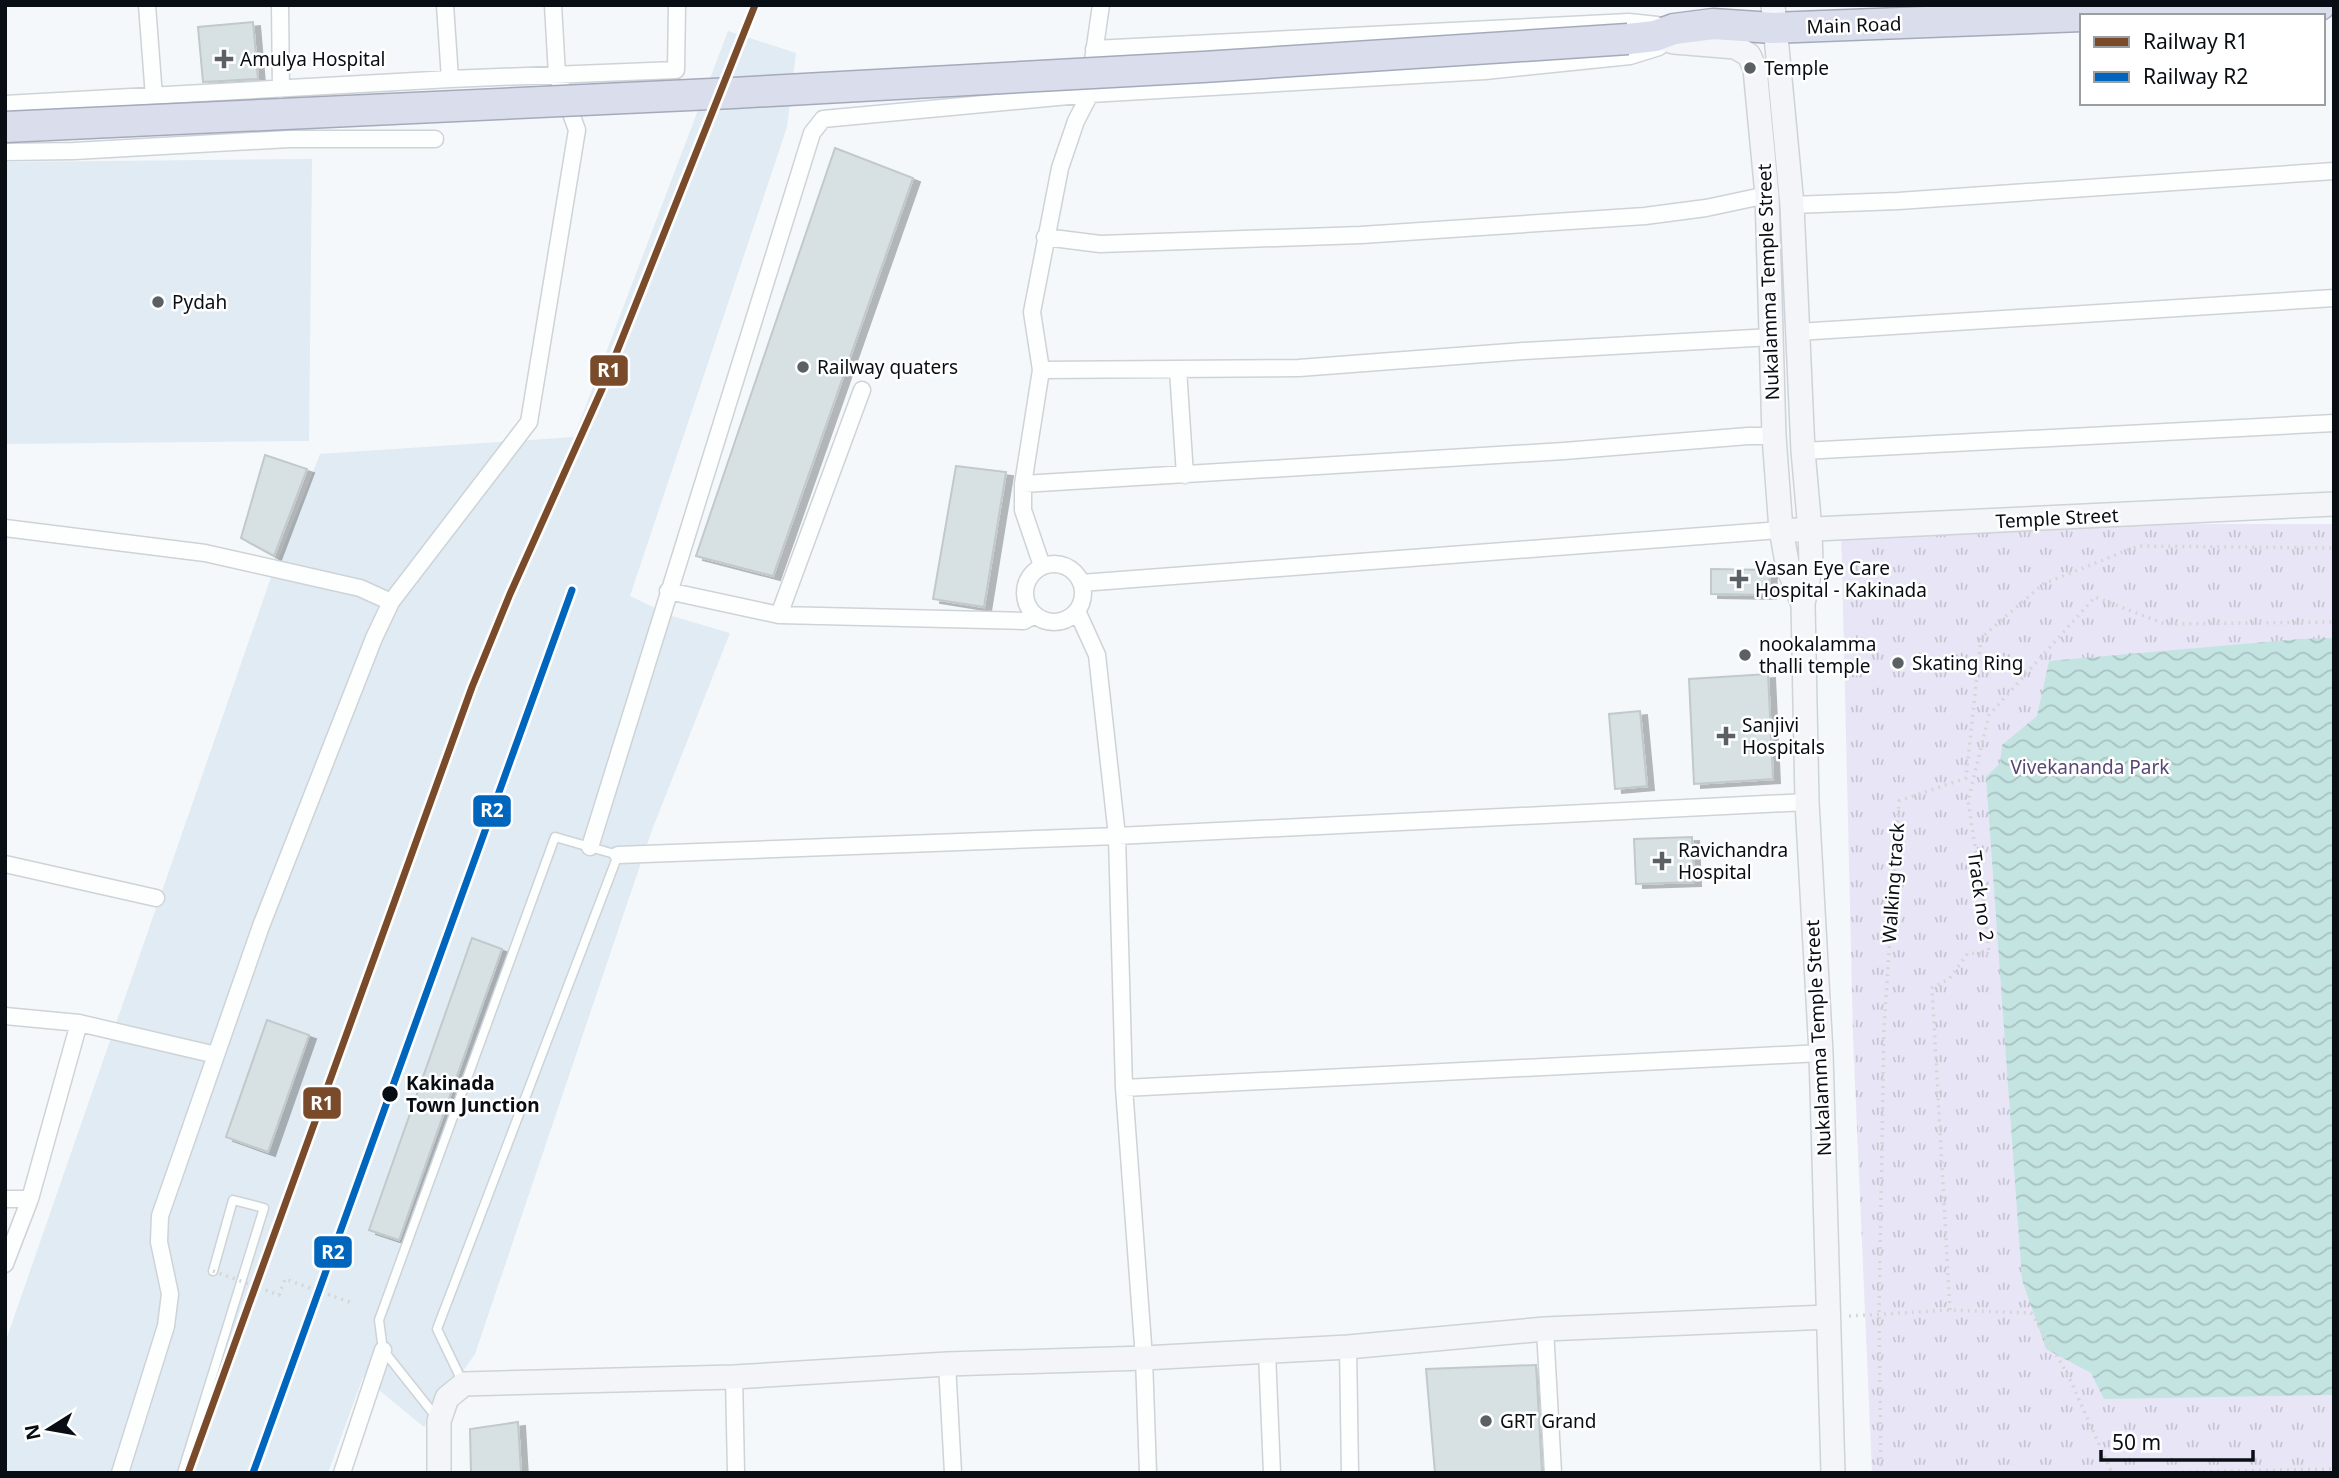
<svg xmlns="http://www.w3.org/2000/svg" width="2339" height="1478" font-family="'Noto Sans',sans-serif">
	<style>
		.built { fill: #e1ebf3 }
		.park { fill: url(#park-tufts) }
		.water { fill: url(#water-waves) }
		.building { fill: #d7e1e4; stroke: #c2c9cb; stroke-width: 2; filter: url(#shadow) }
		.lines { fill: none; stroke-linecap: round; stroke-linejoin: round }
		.lane-casing { stroke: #ced3d7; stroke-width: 11 }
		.street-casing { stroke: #ced3d7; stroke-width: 19 }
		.secondary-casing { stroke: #ced3d7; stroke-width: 26 }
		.highway-casing { stroke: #a5aabb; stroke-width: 33 }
		.path { stroke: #d5d7d7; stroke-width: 3.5; stroke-dasharray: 2 5; stroke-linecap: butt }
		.lane { stroke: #fdfefe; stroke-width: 8 }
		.street { stroke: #fdfefe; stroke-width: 16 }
		.secondary { stroke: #f3f5f8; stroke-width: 23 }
		.highway { stroke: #d9ddec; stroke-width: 30 }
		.highway-bridge-casing { stroke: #a5aabb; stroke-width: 33; stroke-linecap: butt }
		.path-bridge { stroke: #d5d7d7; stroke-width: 3.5; stroke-dasharray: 2 5; stroke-linecap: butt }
		.highway-bridge { stroke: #d9ddec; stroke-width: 30 }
		.rail-1-casing { stroke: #fff; stroke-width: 12 }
		.rail-2-casing { stroke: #fff; stroke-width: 12 }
		.rail-1 { stroke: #7a4b2a; stroke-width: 7 }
		.rail-2 { stroke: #0065bd; stroke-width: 7 }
		.poi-dot { fill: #5b6064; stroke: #fff; stroke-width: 2.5 }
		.stop-dot { fill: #080e13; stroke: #fff; stroke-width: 2.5 }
		.labels { text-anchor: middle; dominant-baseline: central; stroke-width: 5; stroke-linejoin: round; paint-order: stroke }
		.street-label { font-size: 19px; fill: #080e13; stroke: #fff }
		.poi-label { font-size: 19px; fill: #080e13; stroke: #fff; text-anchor: start }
		.park-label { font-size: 19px; fill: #574775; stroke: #fff }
		.stop-label { font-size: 19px; font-weight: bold; fill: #080e13; stroke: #fff; text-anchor: start }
		.line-badge { stroke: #fff; stroke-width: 2.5 }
		.badge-label { font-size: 19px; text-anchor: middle; font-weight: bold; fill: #fff }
	</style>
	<defs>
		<pattern id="park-tufts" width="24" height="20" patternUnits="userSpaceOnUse" patternTransform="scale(1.75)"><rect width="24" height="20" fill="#e8e6f6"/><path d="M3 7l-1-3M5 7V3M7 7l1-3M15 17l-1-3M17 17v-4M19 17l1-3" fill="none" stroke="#c6c4d2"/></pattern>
		<pattern id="water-waves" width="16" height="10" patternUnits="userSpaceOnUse" patternTransform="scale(1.75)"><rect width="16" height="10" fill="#c4e4e1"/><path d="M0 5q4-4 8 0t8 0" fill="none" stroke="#a7c2c0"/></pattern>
		<filter id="shadow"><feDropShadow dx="7" dy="4" stdDeviation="0" flood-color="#0004"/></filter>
	</defs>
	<rect width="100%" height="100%" fill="#f4f8fb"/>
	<path class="built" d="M728,31L796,53L787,127L630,596L672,616L730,633L652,830L475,1354L424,1427L363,1377L328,1473H5V1343L269,583L320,454L574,437Z
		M312,159L309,441L5,444V162Z"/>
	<path class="park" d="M1841,523L2334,524V1473H1872L1853,1037Z"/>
	<path class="water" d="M2334,638V1395L2104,1399L2091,1373L2046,1349L2022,1280L1986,777L2000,763L2002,745L2037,716L2049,661L2300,639Z"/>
	<path class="building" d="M253,22L258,79L203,82L198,27Z
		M835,148L913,178L773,576L696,556Z
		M265,455L307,469L274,556L241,538Z
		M956,466L1006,472L984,607L933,599Z
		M1711,569L1770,570L1769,595L1711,594Z
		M1768,674L1773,779L1694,784L1689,679Z
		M1640,711L1647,786L1615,789L1609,714Z
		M1692,837L1694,882L1636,884L1634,839Z
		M472,938L502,949L399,1240L369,1230Z
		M267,1020L309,1035L268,1152L226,1137Z
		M1536,1365L1542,1473H1435L1426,1369Z
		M518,1422L521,1473H471L470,1429Z"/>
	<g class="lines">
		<defs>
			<path id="lane" d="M437,1418L383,1350L379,1320L555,837L618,855L437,1329L463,1383
				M182,1473L264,1208L233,1200L213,1271"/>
			<path id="street" d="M147,5L154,97
				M280,5L281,90
				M445,5L450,79
				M1094,49L1629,22L1657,25
				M1093,60L1101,5
				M5,104L450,79L676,70L677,5
				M5,152L74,151L289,139H435
				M1792,205L1898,201L2334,171
				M1045,237L1100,244L1361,235L1645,216L1706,208L1767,195
				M1798,332L2334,298
				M1041,370L1299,368L1523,351L1771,337
				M1178,370L1185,475
				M1803,451L2334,423
				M1023,484L1564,451L1748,436H1774
				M5,528L205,553L360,588L391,602
				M1025 593a29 29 0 1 1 58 0a29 29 0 1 1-58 0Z
				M1042,566L1023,510V484L1041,370L1032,312L1060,168L1076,121L1090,94V85
				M1081,583L1781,530
				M668,591L779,615L1024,621L1035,615
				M1077,611L1097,655L1117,836L1124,1088L1144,1358L1148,1473
				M779,615L862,390
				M590,847L812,133L823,119L1090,94L1485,71L1630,56L1659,47
				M618,855L1117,836L1807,802
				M5,864L156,898
				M5,1016L79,1023L216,1055
				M1124,1088L1821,1053
				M5,1199H30
				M5,1264L30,1199L79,1023
				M1545,1329L1553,1473
				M1348,1347L1350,1473
				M1267,1352L1272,1473
				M947,1364L953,1473
				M734,1377L736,1473
				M120,1473L166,1326L170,1294L159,1242L160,1216L261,926L374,638L391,602L529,422L577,130L557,75L553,5
				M342,1473L383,1350"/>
			<path id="secondary" d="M1773,5L1792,205L1803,451L1810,530L1811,565L1803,604L1807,802L1821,1053L1833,1473
				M1655,36L1674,42L1735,47L1749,55L1755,69L1767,195L1774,436L1781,530L1788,568L1803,604
				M1795,530L2334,504
				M439,1473V1421L447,1398L464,1384L734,1377L947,1364L1144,1358L1348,1347L1545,1329L1828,1317"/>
			<path id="highway" d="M2086,16L2207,8L2320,5
				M1628,39L1655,36L1674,29L1713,24L1773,28L2082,16"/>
		</defs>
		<use href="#lane" class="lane-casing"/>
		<use href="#street" class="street-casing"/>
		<use href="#secondary" class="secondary-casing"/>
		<use href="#highway" class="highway-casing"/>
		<path class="path" d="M1950,1310L1932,988L1949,979L1968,953L1989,954L1985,911L1968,801L1989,715L2095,597L2165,624L2334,622
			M1849,1316L1950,1310L2031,1313L2068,1375L2112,1473
			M1881,1473L1879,1315L1884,1028L1899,801L1966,778L1981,638L2043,584L2138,546L2334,548
			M2140,1473L2334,1469"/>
		<use href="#lane" class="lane"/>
		<use href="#street" class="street"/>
		<use href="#secondary" class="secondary"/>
		<use href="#highway" class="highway"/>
		<defs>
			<path id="highway-bridge" d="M5,127L733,93L1203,67L1628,39"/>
		</defs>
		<use href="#highway-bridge" class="highway-bridge-casing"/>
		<path class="path-bridge" d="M213,1271L279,1295L285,1279L352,1303"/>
		<use href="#highway-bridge" class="highway-bridge"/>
		<defs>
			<path id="rail-1" d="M188,1473L472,687L510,594L602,389L755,5"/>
			<path id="rail-2" d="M253,1473L572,590"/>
		</defs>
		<use href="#rail-1" class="rail-1-casing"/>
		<use href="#rail-2" class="rail-2-casing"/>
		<use href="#rail-1" class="rail-1"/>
		<use href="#rail-2" class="rail-2"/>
	</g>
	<g class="poi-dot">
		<path d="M220.5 48.5h7v7h7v7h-7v7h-7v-7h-7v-7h7z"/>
		<circle cx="1750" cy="68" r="7"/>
		<circle cx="158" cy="302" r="7"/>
		<circle cx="803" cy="367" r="7"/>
		<path d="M1735.5 568.5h7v7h7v7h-7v7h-7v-7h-7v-7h7z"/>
		<circle cx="1745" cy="655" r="7"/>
		<circle cx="1898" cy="663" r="7"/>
		<path d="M1722.5 725.5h7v7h7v7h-7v7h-7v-7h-7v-7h7z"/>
		<path d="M1658.5 850.5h7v7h7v7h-7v7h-7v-7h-7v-7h7z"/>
		<circle cx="1486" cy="1421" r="7"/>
	</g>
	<circle class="stop-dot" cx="390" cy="1094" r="9"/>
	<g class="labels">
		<g class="street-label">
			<text transform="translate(1854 25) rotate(-2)">Main Road</text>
			<text transform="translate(1768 282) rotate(-92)">Nukalamma Temple Street</text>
			<text transform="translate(2057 518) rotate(-3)">Temple Street</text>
			<text transform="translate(1893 883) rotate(-86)">Walking track</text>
			<text transform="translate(1981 896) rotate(82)">Track no 2</text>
			<text transform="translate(1818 1038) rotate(-93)">Nukalamma Temple Street</text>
		</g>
		<g class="poi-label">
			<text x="240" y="59">Amulya Hospital</text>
			<text x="1764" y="68">Temple</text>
			<text x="172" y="302">Pydah</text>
			<text x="817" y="367">Railway quaters</text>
			<text x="1755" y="568">Vasan Eye Care<tspan x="1755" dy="22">Hospital - Kakinada</tspan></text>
			<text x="1759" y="644">nookalamma<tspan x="1759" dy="22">thalli temple</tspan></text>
			<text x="1912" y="663">Skating Ring</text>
			<text x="1742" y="725">Sanjivi<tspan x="1742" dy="22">Hospitals</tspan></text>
			<text x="1678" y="850">Ravichandra<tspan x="1678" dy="22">Hospital</tspan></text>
			<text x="1500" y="1421">GRT Grand</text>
		</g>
		<g class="park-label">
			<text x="2090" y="767">Vivekananda Park</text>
		</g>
		<g class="stop-label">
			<text x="406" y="1083">Kakinada<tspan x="406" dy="22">Town Junction</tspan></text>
		</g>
	</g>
	<g class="line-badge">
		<rect x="589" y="354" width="40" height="33" rx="7" fill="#7a4b2a"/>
		<rect x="472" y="794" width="40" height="34" rx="7" fill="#0065bd"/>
		<rect x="302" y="1086" width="40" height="34" rx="7" fill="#7a4b2a"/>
		<rect x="313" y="1235" width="40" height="34" rx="7" fill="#0065bd"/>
	</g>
	<g class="badge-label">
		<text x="609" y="377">R1</text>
		<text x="492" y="817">R2</text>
		<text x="322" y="1110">R1</text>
		<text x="333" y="1259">R2</text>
	</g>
	<rect width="2339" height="1478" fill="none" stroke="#080e13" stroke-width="14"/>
	<rect x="2080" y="14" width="245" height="91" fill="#ffffff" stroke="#9c9fa1" stroke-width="2"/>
	<rect x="2094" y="37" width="35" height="10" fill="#7a4b2a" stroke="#9c9fa1" stroke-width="2"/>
	<text x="2143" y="49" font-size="21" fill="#080e13">Railway R1</text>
	<rect x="2094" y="72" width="35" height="10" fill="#0065bd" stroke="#9c9fa1" stroke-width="2"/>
	<text x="2143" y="84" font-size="21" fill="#080e13">Railway R2</text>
	<g transform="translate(49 1429) rotate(259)" stroke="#ffffff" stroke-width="5" paint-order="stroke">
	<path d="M0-5L12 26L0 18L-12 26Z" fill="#080e13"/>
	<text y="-10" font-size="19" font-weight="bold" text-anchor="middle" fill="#080e13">N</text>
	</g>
	<path d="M2101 1450v10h152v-10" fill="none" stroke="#080e13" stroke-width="3.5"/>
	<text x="2112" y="1450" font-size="21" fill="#080e13" stroke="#ffffff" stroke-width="5" paint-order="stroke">50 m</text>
</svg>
